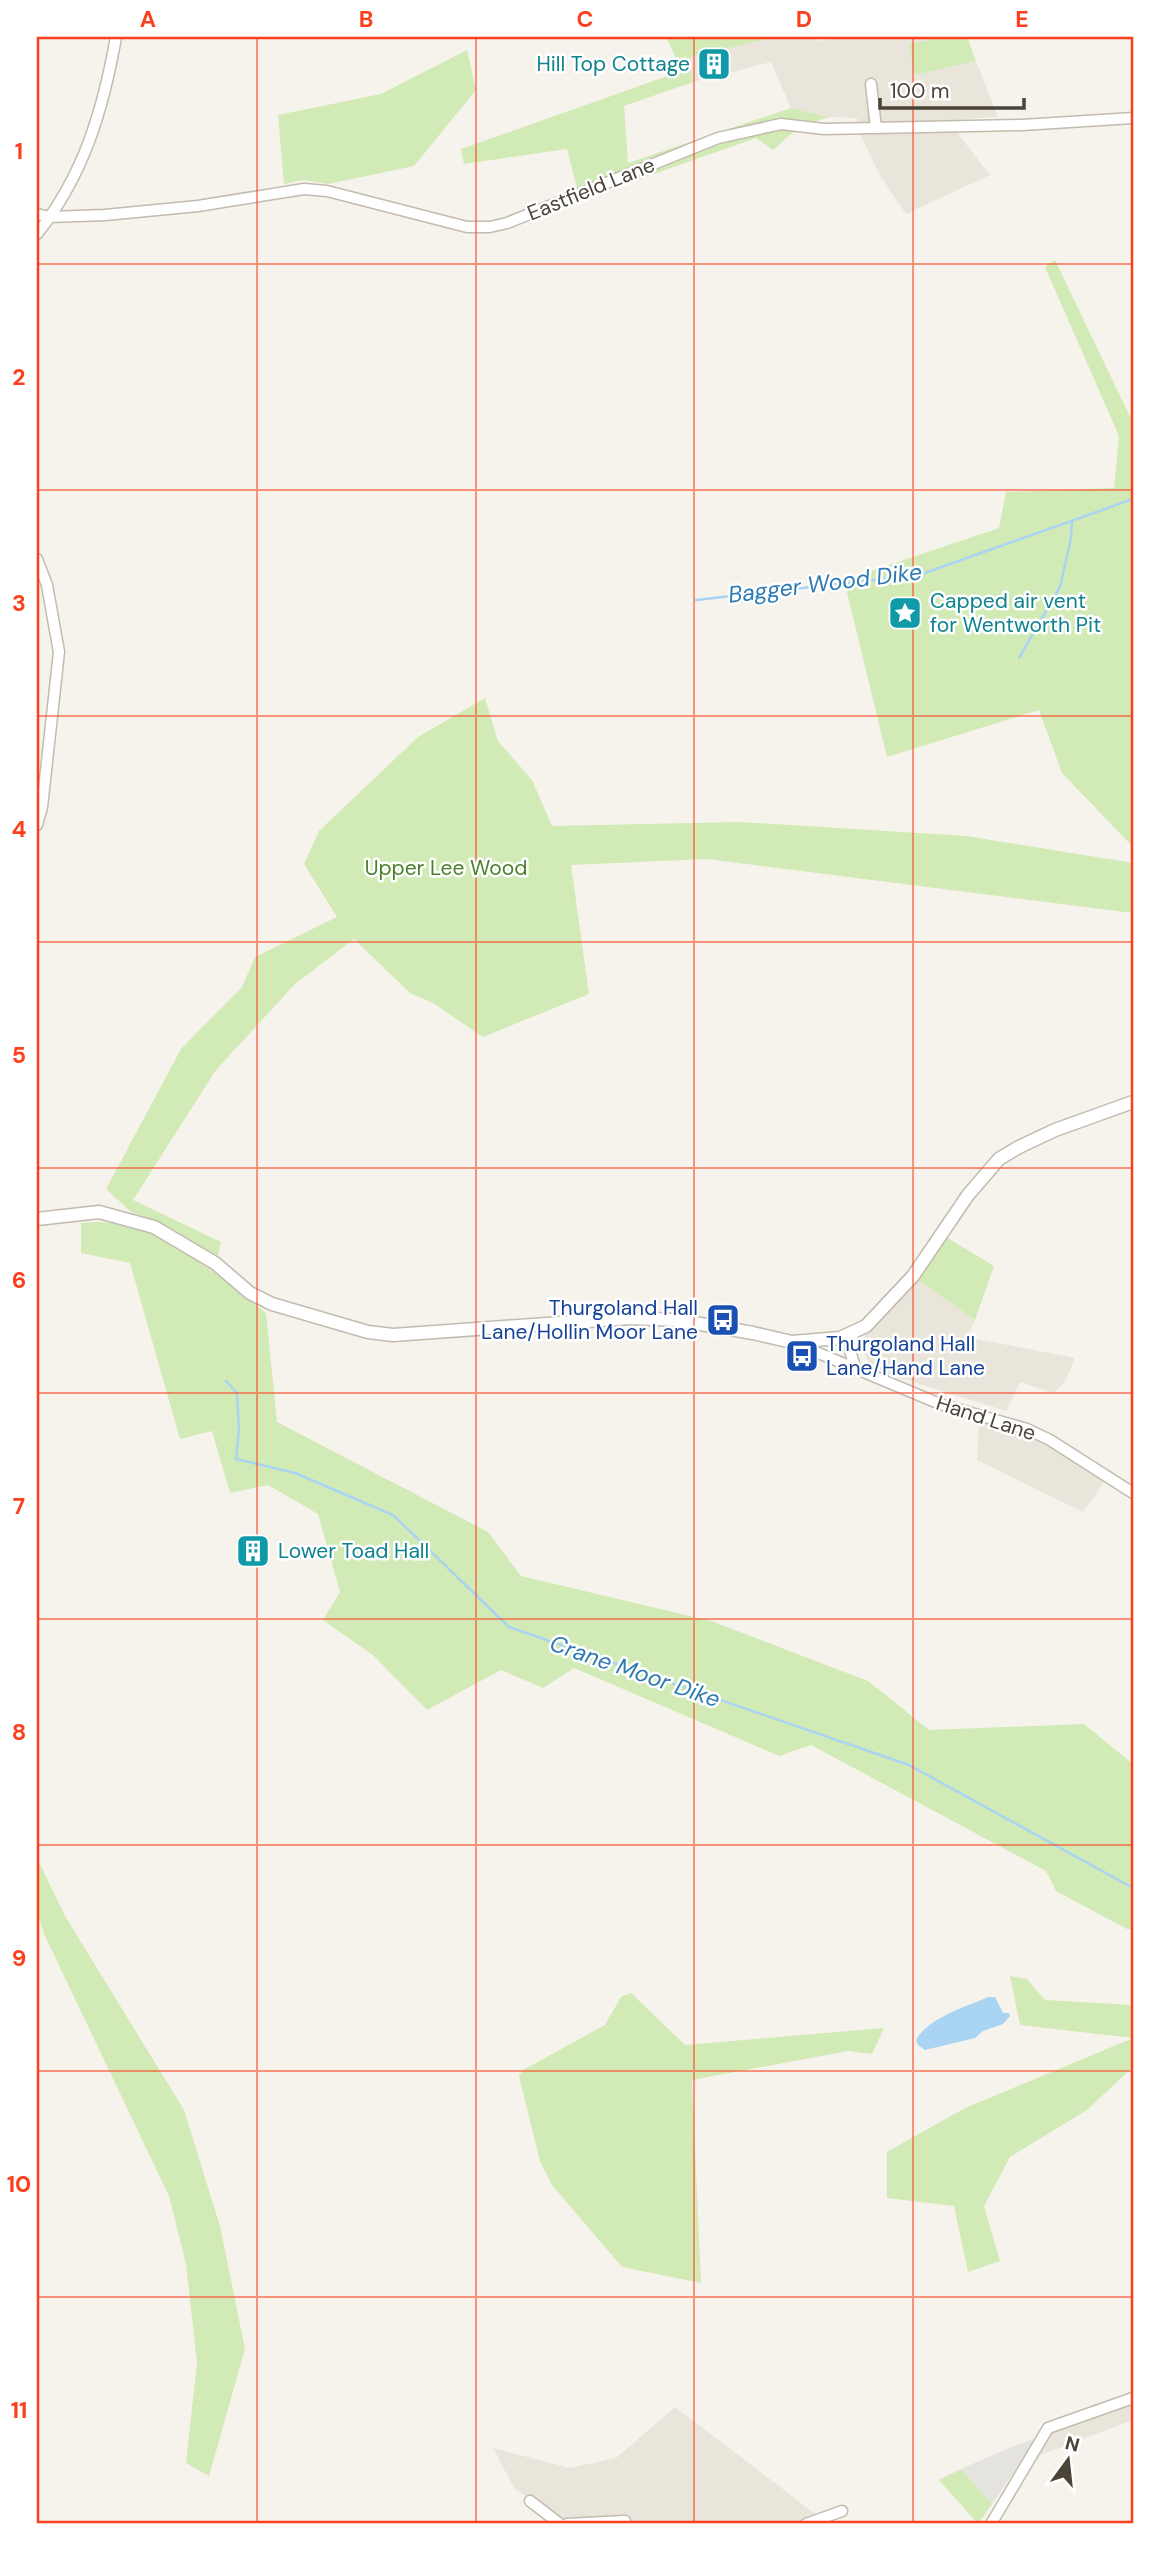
<svg xmlns="http://www.w3.org/2000/svg" width="1170" height="2561" font-family="'DM Sans',sans-serif">
	<style>
		.residential { fill: #eae5da }
		.green { fill: #d2eab5 }
		.parking { fill: #e5e3e0 }
		.water { fill: #a9d4f2 }
		.lines { fill: none; stroke-linecap: round; stroke-linejoin: round }
		.stream { stroke: #a9d4f2; stroke-width: 2.5 }
		.minor-casing { stroke: #c2bbae; stroke-width: 13 }
		.tertiary-casing { stroke: #c2bbae; stroke-width: 15 }
		.minor { stroke: #fff; stroke-width: 10 }
		.tertiary { stroke: #fff; stroke-width: 12 }
		.grid { fill: none; stroke: #fc3f1d; stroke-width: 2; stroke-opacity: 0.55 }
		.labels { text-anchor: middle; dominant-baseline: central; stroke-width: 5; stroke-linejoin: round; paint-order: stroke }
		.culture-label { font-size: 21px; fill: #0d838f; stroke: #fff; text-anchor: start }
		.street-label { font-size: 21px; fill: #4b4439; stroke: #fff }
		.park-label { font-size: 21px; fill: #4a7f2a; stroke: #fff }
		.transit-label { font-size: 21px; fill: #164399; stroke: #fff; text-anchor: end }
		.water-label { font-size: 23px; font-style: italic; fill: #2e7ab2; stroke: #fff }
		.neatline { fill: none; stroke: #fc3f1d; stroke-width: 2.5 }
		.grid-label { font-size: 23px; text-anchor: middle; font-weight: bold; fill: #fc3f1d }
	</style>
	<rect width="100%" height="100%" fill="#f6f3ec"/>
	<path class="residential" d="M775,37H814L818,41L842,37H926L915,75L976,61L998,117L959,119V135L990,175L906,214L878,172L860,134L857,118L829,117L791,108L771,62L693,82L687,58Z
		M917,1279L975,1320L967,1337L1075,1358L1065,1382L1053,1393L1020,1382L1006,1411L872,1369L865,1355V1335Z
		M979,1422L1004,1426L1048,1442L1105,1481L1083,1512L977,1460Z
		M1133,2402V2420L1040,2455L1038,2454L1052,2431Z
		M675,2407L822,2519L806,2524H565L514,2488L493,2448L570,2468L616,2458Z"/>
	<path class="green" d="M666,37H775L688,58L693,82L624,106L628,163L791,108L829,117L799,127L773,150L756,138L620,186L623,176L621,171L577,188L567,149L464,164L461,149L676,73L675,56Z
		M926,37H967L976,61L915,75L909,44L926,41Z
		M467,50L476,90L414,166L328,184L303,180L284,184L278,115L381,94Z
		M1055,260L1133,423V847L1062,773L1039,710L887,757L844,580L999,528L1006,492L1114,488L1119,436L1045,267Z
		M485,698L498,741L532,780L552,826L741,822L966,836L1133,863V913L707,859L571,865L589,994L483,1037L433,1003L410,993L354,939L295,984L216,1070L133,1200L221,1242L218,1256L156,1221L131,1212L106,1189L181,1049L242,987L255,957L337,917L304,864L319,831L418,737Z
		M98,1222C109,1223 121,1223 131,1226C182,1242 224,1281 266,1313L277,1422L488,1532L521,1576L711,1621L868,1681L929,1730L1084,1724L1133,1764V1929H1127L1056,1891L1046,1871L811,1745L779,1756L574,1668L543,1688L501,1670L427,1710L374,1656L323,1620L340,1592L318,1514L268,1485L230,1493L212,1431L180,1439L130,1263L81,1253V1223Z
		M946,1237L994,1266L975,1320L917,1279Z
		M37,1858L65,1916L184,2110L220,2226L245,2349L209,2476L186,2463L197,2363L186,2264L169,2196L45,1936L37,1914Z
		M1010,1976L1027,1979L1045,2000L1133,2005V2067L1087,2110L1010,2157L984,2206L1000,2261L968,2272L954,2206L887,2198V2152L965,2108L1133,2038L1020,2025Z
		M631,1993L685,2045L884,2028L872,2054L848,2051L692,2080L701,2283L622,2267L552,2185L540,2161L519,2076L523,2070L605,2025L621,1997Z
		M961,2469L992,2504L978,2524L939,2480Z"/>
	<path class="parking" d="M1038,2437L992,2504L961,2469L1004,2450Z"/>
	<path class="water" d="M988,1997H995L1003,2013H1009L1010,2016L1003,2024L983,2031L975,2038L925,2050L918,2045L916,2040C929,2017 966,2007 988,1997Z"/>
	<g class="lines">
		<path class="stream" d="M696,600L919,575L1133,499
			M1019,658L1060,587L1071,538L1072,520
			M226,1381L237,1393L239,1430L236,1459L295,1473L393,1515L509,1627L909,1765L1133,1888"/>
		<defs>
			<path id="minor" d="M871,84L876,128
				M37,214L50,217L105,215L198,206L304,189L327,191L467,227H490L507,223L718,138L781,124L824,129L1022,125L1133,118
				M37,234C84,175 103,110 116,37
				M37,559L47,585L59,652L42,807L37,825
				M853,1332L850,1351L856,1370
				M792,1342L940,1404L1027,1429L1050,1440L1133,1493
				M530,2501L560,2524
				M567,2524L625,2521
				M806,2524L842,2511
				M991,2524L1048,2428L1133,2398"/>
			<path id="tertiary" d="M37,1219L99,1212L154,1227L215,1263L250,1293L272,1304L368,1332L393,1335L630,1318L677,1320L753,1333L792,1342L840,1338L866,1326L913,1276L968,1195L999,1159L1019,1147L1055,1130L1133,1102"/>
		</defs>
		<use href="#minor" class="minor-casing"/>
		<use href="#tertiary" class="tertiary-casing"/>
		<use href="#minor" class="minor"/>
		<use href="#tertiary" class="tertiary"/>
	</g>
	<path class="grid" d="M257,37V2524M476,37V2524M694,37V2524M913,37V2524M37,264H1133M37,490H1133M37,716H1133M37,942H1133M37,1168H1133M37,1393H1133M37,1619H1133M37,1845H1133M37,2071H1133M37,2297H1133"/>
	<defs>
		<symbol id="building-square" viewBox="-11 -11 22 22"><rect x="-9" y="-9" width="18" height="18" rx="4" fill="#0f9aa8" stroke="#fff"/><path d="M-4-6H4V6H1V3H-1V6H-4ZM-2.5-4.3h1.7v1.8h-1.7ZM.8-4.3h1.7v1.8H.8ZM-2.5-1h1.7V.8h-1.7ZM.8-1h1.7V.8H.8Z" fill="#fff"/></symbol>
		<symbol id="sight-square" viewBox="-11 -11 22 22"><rect x="-9" y="-9" width="18" height="18" rx="4" fill="#0f9aa8" stroke="#fff"/><path d="M0-6L1.8-2.2L6-1.7L2.9 1.2L3.7 5.4L0 3.3L-3.7 5.4L-2.9 1.2L-6-1.7L-1.8-2.2Z" fill="#fff"/></symbol>
		<symbol id="bus-square" viewBox="-11 -11 22 22"><rect x="-9" y="-9" width="18" height="18" rx="4" fill="#1a4fb4" stroke="#fff"/><path d="M-5-6H5V4H4V6H2V4H-2V6H-4V4H-5ZM-3.5-4V0h7V-4ZM-3.5 1.2v1.5H-2V1.2ZM2 1.2v1.5H3.5V1.2Z" fill="#fff"/></symbol>
	</defs>
	<g fill-rule="evenodd">
		<use href="#building-square" x="695" y="45" width="38" height="38"/>
		<use href="#sight-square" x="886" y="594" width="38" height="38"/>
		<use href="#bus-square" x="704" y="1301" width="38" height="38"/>
		<use href="#bus-square" x="783" y="1337" width="38" height="38"/>
		<use href="#building-square" x="234" y="1532" width="38" height="38"/>
	</g>
	<g class="labels">
		<g class="culture-label">
			<text x="690" y="64" text-anchor="end">Hill Top Cottage</text>
			<text x="930" y="601">Capped air vent<tspan x="930" dy="24">for Wentworth Pit</tspan></text>
			<text x="278" y="1551">Lower Toad Hall</text>
		</g>
		<g class="street-label">
			<text transform="translate(591 189) rotate(-22)">Eastfield Lane</text>
			<text transform="translate(986 1418) rotate(18)">Hand Lane</text>
		</g>
		<g class="park-label">
			<text x="446" y="868">Upper Lee Wood</text>
		</g>
		<g class="transit-label">
			<text x="698" y="1308">Thurgoland Hall<tspan x="698" dy="24">Lane/Hollin Moor Lane</tspan></text>
			<text x="826" y="1344" text-anchor="start">Thurgoland Hall<tspan x="826" dy="24">Lane/Hand Lane</tspan></text>
		</g>
		<g class="water-label">
			<text transform="translate(825 583) rotate(-7)">Bagger Wood Dike</text>
			<text transform="translate(635 1671) rotate(19)">Crane Moor Dike</text>
		</g>
	</g>
	<rect width="1170" height="2561" fill="none" stroke="#ffffff" stroke-width="77"/>
	<g transform="translate(1068 2460) rotate(15)" stroke="#ffffff" stroke-width="5" paint-order="stroke">
	<path d="M0-5L12 26L0 18L-12 26Z" fill="#4b4439"/>
	<text y="-10" font-size="19" font-weight="bold" text-anchor="middle" fill="#4b4439">N</text>
	</g>
	<path d="M880 98v10h144v-10" fill="none" stroke="#4b4439" stroke-width="3.5"/>
	<text x="890" y="98" font-size="21" fill="#4b4439" stroke="#ffffff" stroke-width="5" paint-order="stroke">100 m</text>
	<rect x="38" y="38" width="1094" height="2484" class="neatline"/>
	<g class="grid-label">
		<text x="148" y="27">A</text>
		<text x="366" y="27">B</text>
		<text x="585" y="27">C</text>
		<text x="804" y="27">D</text>
		<text x="1022" y="27">E</text>
		<text x="19" y="159">1</text>
		<text x="19" y="385">2</text>
		<text x="19" y="611">3</text>
		<text x="19" y="837">4</text>
		<text x="19" y="1063">5</text>
		<text x="19" y="1288">6</text>
		<text x="19" y="1514">7</text>
		<text x="19" y="1740">8</text>
		<text x="19" y="1966">9</text>
		<text x="19" y="2192">10</text>
		<text x="19" y="2418">11</text>
	</g>
</svg>
